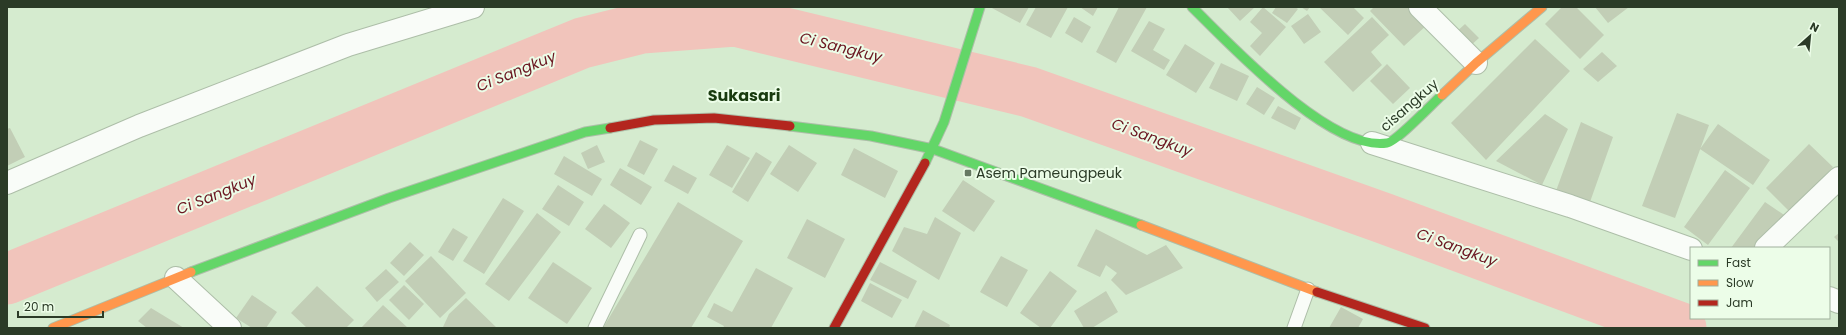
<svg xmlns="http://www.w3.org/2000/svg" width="1846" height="335" font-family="Poppins,sans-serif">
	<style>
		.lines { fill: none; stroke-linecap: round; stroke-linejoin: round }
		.river { stroke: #f1c4bb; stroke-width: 51 }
		.building { fill: #c2ceb6 }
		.lane-casing { stroke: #adbea8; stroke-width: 15 }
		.street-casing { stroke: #adbea8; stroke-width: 24 }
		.fast-casing { stroke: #adbea8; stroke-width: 11 }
		.slow-casing { stroke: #adbea8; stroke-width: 11 }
		.jam-casing { stroke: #adbea8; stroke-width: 11 }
		.lane { stroke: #f9fcf8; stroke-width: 13 }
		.street { stroke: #f9fcf8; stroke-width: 22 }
		.fast { stroke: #63d668; stroke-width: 9 }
		.slow { stroke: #ff974d; stroke-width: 9 }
		.jam { stroke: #b3261e; stroke-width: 9 }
		.poi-dot { fill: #667962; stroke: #ecfde8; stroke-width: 1.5 }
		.labels { text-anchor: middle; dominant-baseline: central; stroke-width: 4; stroke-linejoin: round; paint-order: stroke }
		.street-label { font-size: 14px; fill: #2b3b27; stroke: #ecfde8 }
		.poi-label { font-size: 14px; fill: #2b3b27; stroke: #ecfde8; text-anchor: start }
		.water-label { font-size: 15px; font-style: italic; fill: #6b1721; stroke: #ecfde8 }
		.quarter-label { font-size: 16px; font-weight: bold; fill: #193b0f; stroke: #ecfde8 }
	</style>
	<rect width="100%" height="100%" fill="#d5ebcf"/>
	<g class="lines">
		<path class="river" d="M7,279L582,43L642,28L735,21L1029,92L1383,218L1681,328"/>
	</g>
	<path class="building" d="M990,7H1029L1020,23Z
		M1036,7H1068L1051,38L1026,25Z
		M1080,7H1098L1093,16Z
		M1119,7H1147L1116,63L1096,52Z
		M1227,7H1255L1240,21Z
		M1263,7L1286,27L1260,56L1250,46L1262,33L1250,22Z
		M1276,7H1295L1298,9L1287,23L1272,13Z
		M1301,7H1310L1307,11Z
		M1319,7H1353L1364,18L1348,35Z
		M1374,7H1412L1428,24L1404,46L1370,11Z
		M1562,7H1576L1604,35L1580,59L1545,24Z
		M1595,7H1629L1608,23Z
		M1308,14L1321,32L1304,44L1291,26Z
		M1074,17L1091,27L1082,43L1065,33Z
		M1372,17L1389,35L1371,52L1382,65L1353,92L1324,62Z
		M1149,21L1165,29L1153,50L1170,60L1164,70L1131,51Z
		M1465,24L1479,38L1468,48L1454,34Z
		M1535,39L1570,71L1486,160L1451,123Z
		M1185,44L1215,63L1196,93L1166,75Z
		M1602,52L1617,66L1598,82L1583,69Z
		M1221,63L1249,76L1237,101L1209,88Z
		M1387,64L1410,88L1393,104L1370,81Z
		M1257,87L1275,98L1264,115L1246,104Z
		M1278,106L1301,118L1295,130L1271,118Z
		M1677,113L1709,125L1675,218L1642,206Z
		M1545,114L1568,129L1542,185L1496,161Z
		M1581,122L1613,137L1590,202L1556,191Z
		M1718,124L1770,160L1753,185L1700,149Z
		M10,128L25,157L7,166V129Z
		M640,140L658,149L644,175L627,166Z
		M1809,144L1833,167L1790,212L1766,188Z
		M597,145L605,162L588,169L581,153Z
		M727,145L750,158L732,188L709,175Z
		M789,145L817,163L798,192L770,174Z
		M854,148L898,171L885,198L841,175Z
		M756,152L772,162L748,202L732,192Z
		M564,156L602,179L592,196L554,174Z
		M673,165L697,178L688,194L664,181Z
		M620,168L652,187L641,205L610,185Z
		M1725,170L1750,188L1708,245L1684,227Z
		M963,180L995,201L974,232L942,211Z
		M558,185L584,202L569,226L542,209Z
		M503,198L524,211L484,274L463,261Z
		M678,202L743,241L691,328H603Z
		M1765,202L1790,219L1759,248H1731Z
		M604,204L630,223L611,248L585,229Z
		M537,213L561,232L509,301L485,284Z
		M935,217L961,233L939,280L892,251L904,227L927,234Z
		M807,219L845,239L825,278L787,258Z
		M453,228L468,237L453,261L438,252Z
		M1096,229L1147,255L1166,245L1183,268L1126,295L1111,280L1117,273L1106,265L1100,277L1077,266Z
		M1839,233V242L1834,237Z
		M410,242L424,255L404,276L390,263Z
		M431,256L466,293L440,318L405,281Z
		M1001,256L1028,270L1007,307L980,292Z
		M553,262L592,288L567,324L528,298Z
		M880,262L917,281L908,299L870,280Z
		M756,268L793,288L771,328H723L724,326L707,317L714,303L732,312Z
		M386,269L399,282L377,302L365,288Z
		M1050,271L1077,291L1050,328H1041L1020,313Z
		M870,283L902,300L892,318L861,301Z
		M404,285L424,304L409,320L389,300Z
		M317,286L354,320L346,328H307L291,313Z
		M1106,291L1118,312L1092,328H1084L1074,311Z
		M252,295L277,312L266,328H252L236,318Z
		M466,298L497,328H444L443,327L449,314Z
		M383,305L408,328H361Z
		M1341,307L1363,319L1358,328H1329Z
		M151,308L184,328H147L138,321Z
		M923,310L950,325L949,328H914Z"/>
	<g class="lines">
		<defs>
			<path id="lane" d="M595,328L640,235
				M1294,328L1308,289"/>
			<path id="street" d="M1420,7L1476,63
				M1372,143L1570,206L1691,249
				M7,183L139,126L348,45L473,7
				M1766,248L1839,178
				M176,278L230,328
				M1829,298L1839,302"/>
			<path id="fast" d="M1192,7C1231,45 1330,152 1387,143C1396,142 1433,103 1442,95
				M790,126L871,136L933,149L1141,225
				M925,163L944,122L980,7
				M191,272L389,198L585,132L610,128"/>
			<path id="slow" d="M1442,95L1476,63L1542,7
				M1141,225L1317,292
				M53,328L191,272"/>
			<path id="jam" d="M610,128L654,120L714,118L790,126
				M1317,292L1425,328
				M834,328L925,163"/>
		</defs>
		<use href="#lane" class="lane-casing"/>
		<use href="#street" class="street-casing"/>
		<use href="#fast" class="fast-casing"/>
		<use href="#slow" class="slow-casing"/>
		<use href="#jam" class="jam-casing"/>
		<use href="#lane" class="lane"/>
		<use href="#street" class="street"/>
		<use href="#fast" class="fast"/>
		<use href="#slow" class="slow"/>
		<use href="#jam" class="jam"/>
	</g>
	<rect class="poi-dot" x="964" y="169" width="8" height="8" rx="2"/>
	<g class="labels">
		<g class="street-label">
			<text transform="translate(1409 105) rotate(-41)">cisangkuy</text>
		</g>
		<g class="poi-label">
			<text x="976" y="173">Asem Pameungpeuk</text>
		</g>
		<g class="water-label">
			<text transform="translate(841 47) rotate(14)">Ci Sangkuy</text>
			<text transform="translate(516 71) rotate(-22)">Ci Sangkuy</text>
			<text transform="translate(1152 137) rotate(20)">Ci Sangkuy</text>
			<text transform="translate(216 194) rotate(-22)">Ci Sangkuy</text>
			<text transform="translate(1457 247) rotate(20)">Ci Sangkuy</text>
		</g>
		<g class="quarter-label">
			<text x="744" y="95">Sukasari</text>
		</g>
	</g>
	<rect width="1846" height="335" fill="none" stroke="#2b3b27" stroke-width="16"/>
	<rect x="1690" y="247" width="140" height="72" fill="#ecfde8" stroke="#9faf9b"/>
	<rect x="1698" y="260" width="20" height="6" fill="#63d668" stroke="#9faf9b"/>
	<text x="1726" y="267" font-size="12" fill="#2b3b27">Fast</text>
	<rect x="1698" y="280" width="20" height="6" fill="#ff974d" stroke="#9faf9b"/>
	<text x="1726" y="287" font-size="12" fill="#2b3b27">Slow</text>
	<rect x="1698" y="300" width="20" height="6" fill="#b3261e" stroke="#9faf9b"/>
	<text x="1726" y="307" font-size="12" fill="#2b3b27">Jam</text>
	<g transform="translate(1810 36) rotate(27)" stroke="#ecfde8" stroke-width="3" paint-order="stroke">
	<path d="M0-3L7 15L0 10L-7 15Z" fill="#2b3b27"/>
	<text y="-6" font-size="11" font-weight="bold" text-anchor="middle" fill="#2b3b27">N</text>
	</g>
	<path d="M18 311v6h85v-6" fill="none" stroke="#2b3b27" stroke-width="2"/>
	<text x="24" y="311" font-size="12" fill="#2b3b27" stroke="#ecfde8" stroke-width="3" paint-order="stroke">20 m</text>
</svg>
